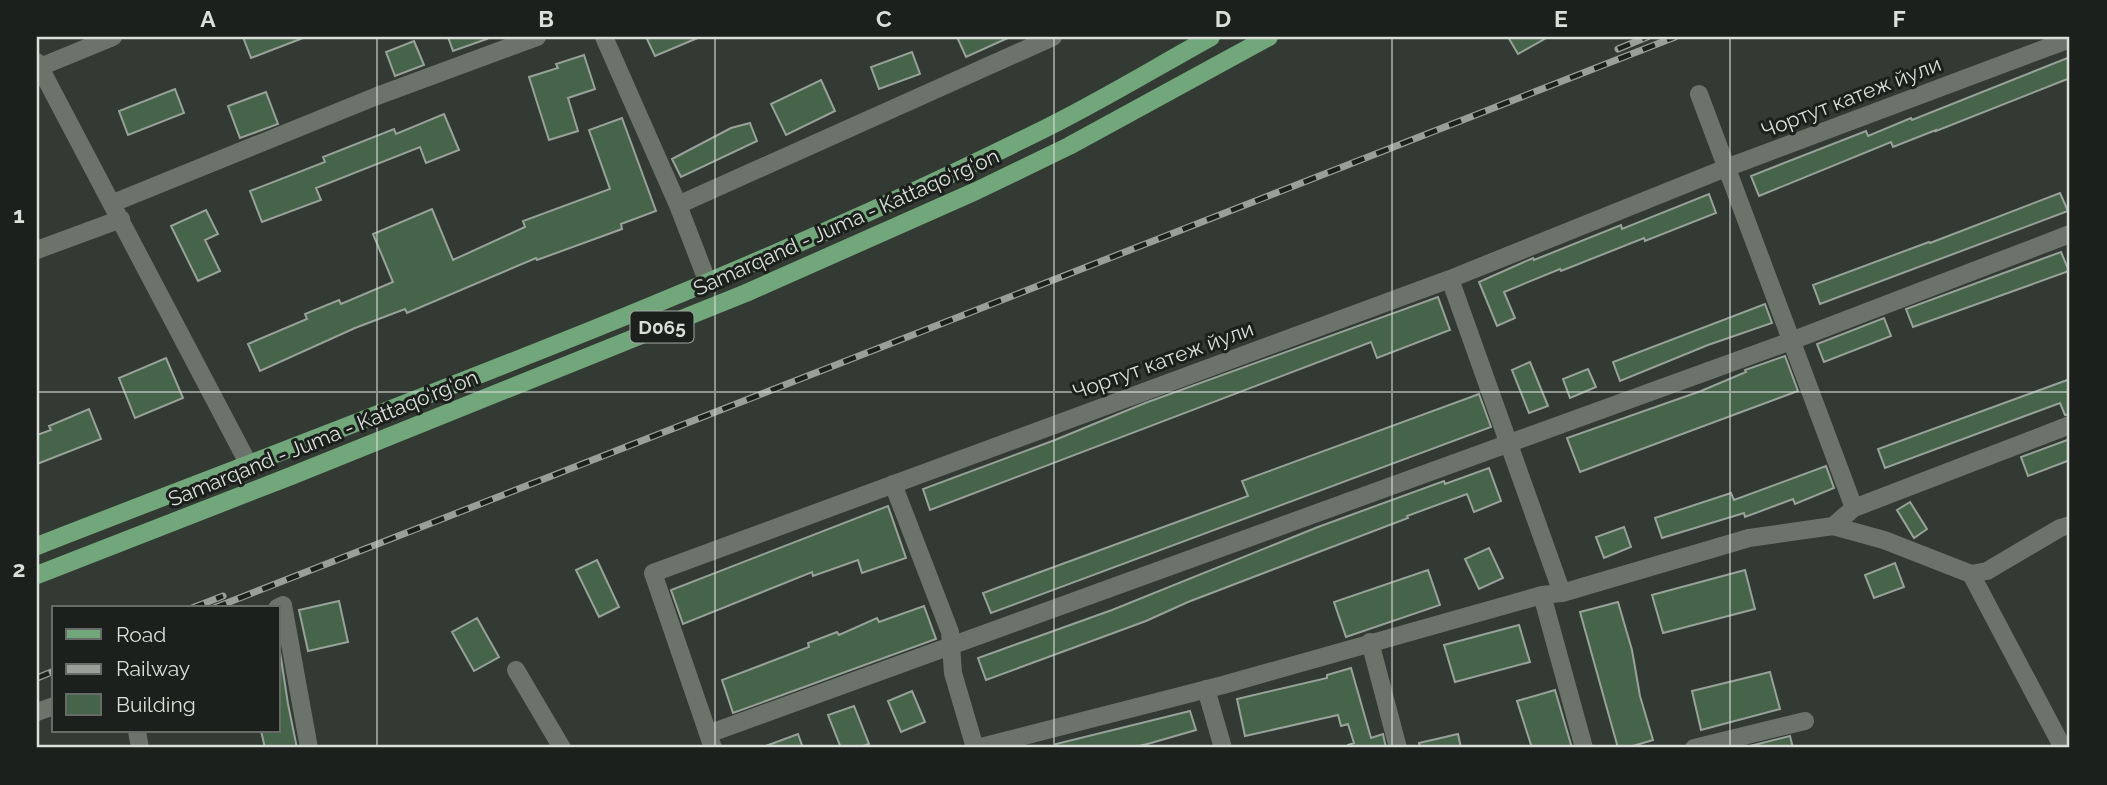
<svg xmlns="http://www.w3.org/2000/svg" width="2107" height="785" font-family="Raleway,sans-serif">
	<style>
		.building { fill: #46644a; stroke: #99a29a; stroke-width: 2 }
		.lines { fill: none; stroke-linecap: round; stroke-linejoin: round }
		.minor { stroke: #6b736b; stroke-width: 18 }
		.major { stroke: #71a77a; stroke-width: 18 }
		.rail-casing { stroke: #999f99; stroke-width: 7 }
		.rail { stroke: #1c201c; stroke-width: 4.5; stroke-dasharray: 13; stroke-linecap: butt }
		.grid { fill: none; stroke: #dadfda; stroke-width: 2; stroke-opacity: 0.55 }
		.labels { text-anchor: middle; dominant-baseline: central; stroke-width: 6; stroke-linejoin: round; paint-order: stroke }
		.shield { fill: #1c201c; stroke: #a1a6a1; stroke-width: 2 }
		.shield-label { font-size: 19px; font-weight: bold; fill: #dadfda }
		.street-label { font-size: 21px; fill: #dadfda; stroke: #1c201c }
		.neatline { fill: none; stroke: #dadfda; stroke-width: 2.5 }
		.grid-label { font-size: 23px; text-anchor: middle; font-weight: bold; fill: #dadfda }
	</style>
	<rect width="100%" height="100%" fill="#323a33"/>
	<path class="building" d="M243,37H303V38L251,58Z
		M448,37H486L487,39L453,51Z
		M646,37H700L655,56Z
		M957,37H1010L966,57Z
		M1508,37H1548L1518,54Z
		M414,41L424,65L395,76L386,52Z
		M912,52L920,74L879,89L871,67Z
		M584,55L595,89L568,98L578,131L549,140L529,77L558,68L556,64Z
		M2070,57V78L1936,131V130L1893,147L1891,142L1759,196L1751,176L1866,131L1868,136L1911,118L1912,120Z
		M821,80L835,111L786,135L771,104Z
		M175,89L184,113L128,135L119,111Z
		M266,92L278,124L240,138L228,106Z
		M444,114L459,150L426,163L420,147L316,188L321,200L262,222L250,191L325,162L323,157L394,129L396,134Z
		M622,118L656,211L621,224L622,229L537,260L536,258L407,313L405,309L355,328L260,371L248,344L307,319L305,314L339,300L341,304L393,282L373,234L432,209L453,260L525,227L523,221L610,189L589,130Z
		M750,123L757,141L681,177L672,159L731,128Z
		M2060,193L2068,211L1820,304L1813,285L1929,242L1930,243Z
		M1709,194L1716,213L1645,241L1644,238L1561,271L1560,269L1504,292L1515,318L1497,326L1479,282L1533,258L1534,260L1621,225L1622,229Z
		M206,210L218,234L205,240L220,271L198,281L171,226Z
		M2061,252L2069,271L1913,327L1906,309Z
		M1438,297L1450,330L1377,358L1371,342L930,510L923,489L1055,440L1145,403Z
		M1765,304L1772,323L1708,345L1620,381L1613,362Z
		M1884,318L1891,336L1824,362L1817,344Z
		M1785,356L1798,391L1580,472L1567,438L1701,391L1746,372L1745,370Z
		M166,358L183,398L135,418L119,378Z
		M1530,362L1548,406L1529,413L1512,370Z
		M1588,369L1596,387L1570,398L1563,379Z
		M2070,379V414L2065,415L2060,403L1885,468L1878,449Z
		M1479,394L1491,427L991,613L983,593L1248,496L1242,481Z
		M89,409L101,439L37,464V435L51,430L49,426Z
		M2070,439V460L2028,476L2021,457Z
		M1826,466L1834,488L1795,504L1793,499L1745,517L1744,513L1662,538L1655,518L1731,493L1734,500Z
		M1489,468L1501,501L1474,512L1467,494L1407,516L1408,518L1188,602L1146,621L986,680L978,658L1112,610L1318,527L1444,481L1445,484Z
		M1910,502L1927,529L1914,538L1897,510Z
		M888,506L906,558L862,573L858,560L813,576L812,572L683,624L671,590Z
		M1624,527L1631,547L1604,558L1596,537Z
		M1489,548L1503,578L1479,589L1465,559Z
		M597,560L619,607L599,617L576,570Z
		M1895,563L1904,587L1874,598L1865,575Z
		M1428,570L1440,605L1346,637L1334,602Z
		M1745,570L1755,609L1663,633L1652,595Z
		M339,601L348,642L308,651L299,610Z
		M1618,602L1632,650L1640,696L1653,740L1626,748H1618L1580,612Z
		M924,606L936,639L733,713L722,680L809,647L808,643L837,632L839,635L877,618L879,622Z
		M477,618L499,657L474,671L452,632Z
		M1519,625L1530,662L1455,682L1444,645Z
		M279,645L288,704L297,748H265L261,731H278Z
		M1351,668L1371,738L1383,734L1386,748H1348V745L1354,743L1348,724L1341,726L1338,715L1245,736L1237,699L1327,678V675Z
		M1770,672L1780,709L1701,730L1692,691Z
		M1555,690L1572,748H1532L1517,701Z
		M912,691L925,722L901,732L888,701Z
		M854,706L869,744L857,748H841L828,715Z
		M1190,711L1196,730L1151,743L1131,748H1056V744Z
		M798,734L803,748H763V747Z
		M1458,734L1461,748H1420L1419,743Z
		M1790,736L1793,748H1751L1750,746Z"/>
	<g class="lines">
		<path class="minor" d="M604,37L678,205L708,283
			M37,62L248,463
			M40,67L113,37
			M1699,94L1854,508L1833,526
			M113,203L377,96L537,37
			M678,205L1053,37
			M37,250L121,219
			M1450,279L1562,593
			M893,484L950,632L953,673L975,748
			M1854,508L2070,425
			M1971,574L2063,748
			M1971,574L1987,571L2060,528L2070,525
			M1542,595L1584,748
			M277,608L283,605L309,748
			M1370,642L1398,748
			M516,670L562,748
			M1206,689L1223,748
			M37,712L54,706
			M137,731L140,748
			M708,734L1791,341L2070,234
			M713,748L653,573L1450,279L1726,168L2070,39
			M977,748L1223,685L1542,595L1562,593L1749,538L1833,526L1884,540L1971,574
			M1694,748L1805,721"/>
		<path class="major" d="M37,546C372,415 713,293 1036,133C1096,104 1153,69 1211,37
			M37,575L291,476L746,293L976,191L1069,146L1269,37"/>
		<defs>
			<path id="rail" d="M1618,49L1647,37
				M192,608L223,596
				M214,608L1675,37
				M37,678L54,671"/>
		</defs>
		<use href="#rail" class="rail-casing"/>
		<use href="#rail" class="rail"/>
	</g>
	<path class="grid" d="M377,37V748M715,37V748M1054,37V748M1392,37V748M1730,37V748M37,392H2070"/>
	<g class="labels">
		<rect class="shield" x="630.5" y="311.5" width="63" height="31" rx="5"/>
		<g class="shield-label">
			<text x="662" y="327">D065</text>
		</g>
		<g class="street-label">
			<text transform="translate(1851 97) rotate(-21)">Чортут катеж йули</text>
			<text transform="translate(846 222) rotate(-24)">Samarqand - Juma - Kattaqo‘rg‘on</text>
			<text transform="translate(1163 360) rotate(-20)">Чортут катеж йули</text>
			<text transform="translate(323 438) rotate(-22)">Samarqand - Juma - Kattaqo‘rg‘on</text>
		</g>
	</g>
	<rect width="2107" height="785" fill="none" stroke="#1c201c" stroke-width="77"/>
	<rect x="52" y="606" width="228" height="126" fill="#1c201c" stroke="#686c68" stroke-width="2"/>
	<rect x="66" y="629" width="35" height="10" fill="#71a77a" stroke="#686c68" stroke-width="2"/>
	<text x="116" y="642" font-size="21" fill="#dadfda">Road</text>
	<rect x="66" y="664" width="35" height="10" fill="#999f99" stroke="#686c68" stroke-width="2"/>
	<text x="116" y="676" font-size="21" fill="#dadfda">Railway</text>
	<rect x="66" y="694" width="35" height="21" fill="#46644a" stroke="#686c68" stroke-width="2"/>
	<text x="116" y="712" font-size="21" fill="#dadfda">Building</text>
	<rect x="38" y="38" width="2030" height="708" class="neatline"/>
	<g class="grid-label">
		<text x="208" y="27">A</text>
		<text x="546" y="27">B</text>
		<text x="884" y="27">C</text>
		<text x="1223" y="27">D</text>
		<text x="1561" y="27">E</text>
		<text x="1899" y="27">F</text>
		<text x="19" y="223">1</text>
		<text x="19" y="577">2</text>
	</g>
</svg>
